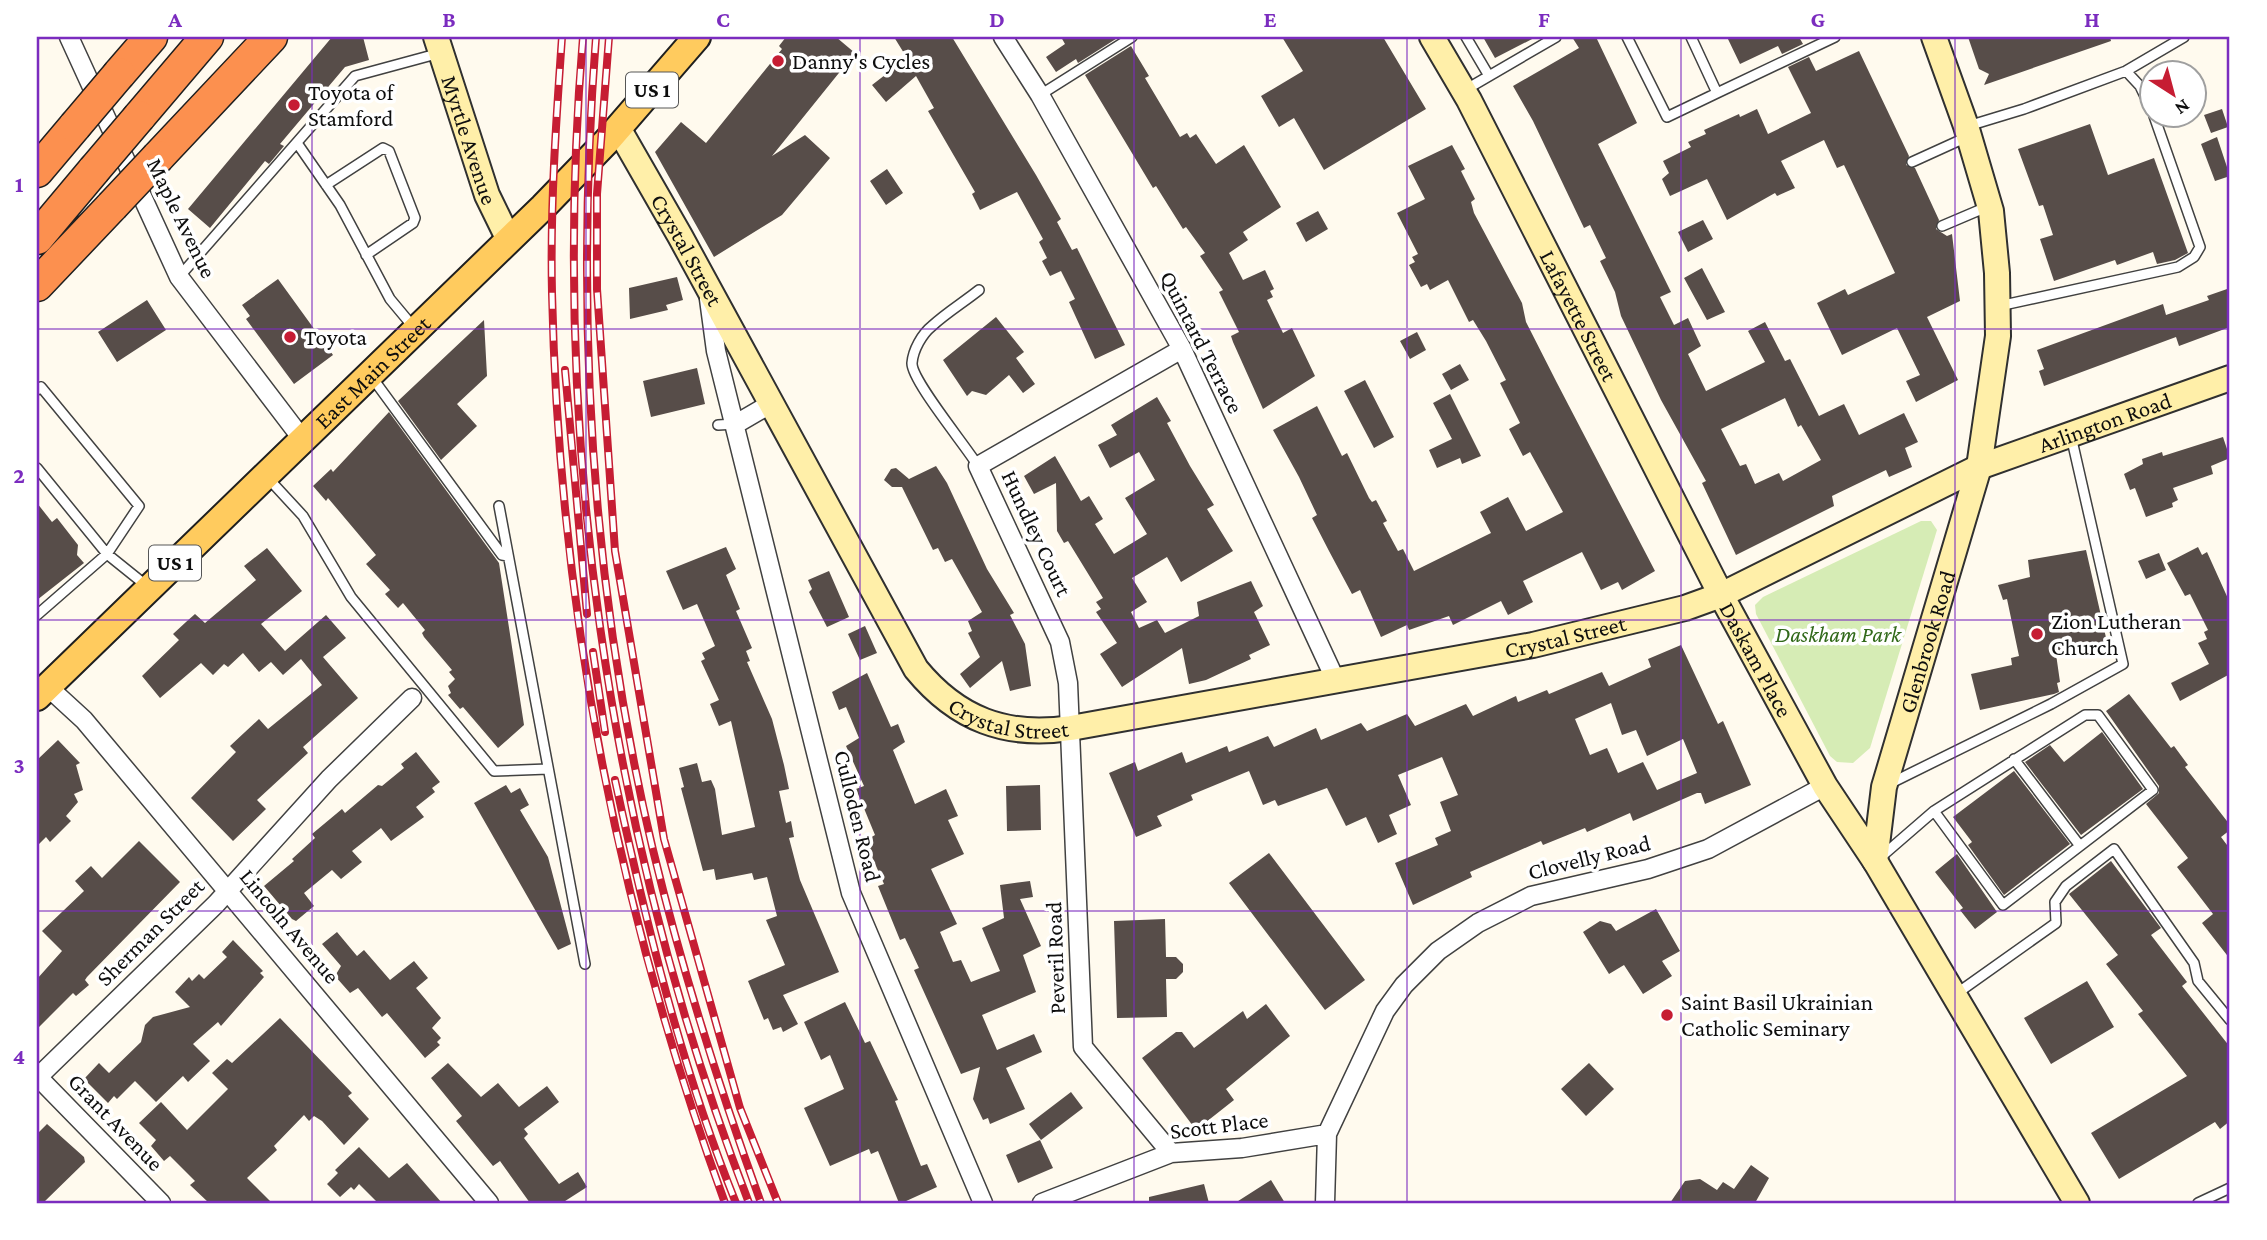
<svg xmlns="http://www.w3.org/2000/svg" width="2267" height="1240" font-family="'Crimson Pro',serif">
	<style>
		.green { fill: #d6ecb5 }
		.building { fill: #574d49; fill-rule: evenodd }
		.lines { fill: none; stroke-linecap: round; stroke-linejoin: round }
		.lane-casing { stroke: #414141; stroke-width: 12 }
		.street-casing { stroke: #414141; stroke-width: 21 }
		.secondary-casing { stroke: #303030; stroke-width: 28 }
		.primary-casing { stroke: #1f1f1f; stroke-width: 30 }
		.highway-casing { stroke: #1f1f1f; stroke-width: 35 }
		.lane { stroke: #fff; stroke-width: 9 }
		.street { stroke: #fff; stroke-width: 18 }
		.secondary { stroke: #ffefa9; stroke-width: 24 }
		.primary { stroke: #ffcb5e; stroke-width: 26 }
		.highway { stroke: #fc904f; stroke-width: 32 }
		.rail-casing { stroke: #c61d33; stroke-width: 8 }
		.rail { stroke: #fff; stroke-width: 5; stroke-dasharray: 16; stroke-linecap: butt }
		.highway-bridge-casing { stroke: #1f1f1f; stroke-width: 35; stroke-linecap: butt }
		.highway-bridge { stroke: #fc904f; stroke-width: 32 }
		.grid { fill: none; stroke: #7b2cbf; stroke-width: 2; stroke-opacity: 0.55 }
		.poi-dot { fill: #c61d33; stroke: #fff; stroke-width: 2.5 }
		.labels { text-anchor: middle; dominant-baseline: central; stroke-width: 7; stroke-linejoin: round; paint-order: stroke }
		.shield { fill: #fff; stroke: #565656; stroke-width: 2 }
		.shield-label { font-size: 21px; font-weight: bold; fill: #0e0e0e }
		.poi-label { font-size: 23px; fill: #0e0e0e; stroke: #fff; text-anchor: start }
		.street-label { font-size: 23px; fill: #0e0e0e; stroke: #fff }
		.park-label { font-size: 23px; font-style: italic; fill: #31691a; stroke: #fff }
		.neatline { fill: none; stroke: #7b2cbf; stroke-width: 2.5 }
		.grid-label { font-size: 23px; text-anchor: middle; font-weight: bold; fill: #7b2cbf }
	</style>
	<rect width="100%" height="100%" fill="#fffaee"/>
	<path class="green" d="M1921,521H1931L1937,530L1870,748L1853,763L1837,762L1830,756L1756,614L1755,605L1763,597Z"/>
	<path class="building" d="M332,37H363L369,60L345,67L280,144L284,146L269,164L265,161L210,228L188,209Z
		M786,37H836L855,53L772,156L805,135L830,158L782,215L714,257L655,152L681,122L706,143L782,49L779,46Z
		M894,37H952L1036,175L1061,219L1057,222L1072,250L1077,248L1125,345L1095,359L1069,302L1075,299L1061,271L1050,276L1042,261L1047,258L1039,242L1043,239L1017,192L980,210L972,194L975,192L928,111L934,108L916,76L886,102L872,85L907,58Z
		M1061,37H1119L1078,63L1076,59L1056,72L1046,57L1065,44Z
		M1282,37H1383L1426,109L1324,170L1294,118L1279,127L1261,96L1303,71Z
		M1483,37H1536L1495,58Z
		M1572,37H1596L1637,123L1598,144L1671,292L1660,297L1674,325L1688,318L1701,346L1688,354L1706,391L1765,362L1748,331L1765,322L1785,361L1790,359L1819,416L1844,404L1859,435L1904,413L1918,442L1905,448L1912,467L1889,477L1886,470L1832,496L1834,506L1736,555L1702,483L1706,481L1661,400L1621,316L1615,292L1600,261L1606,258L1590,225L1584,228L1533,121L1513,86L1579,48ZM1785,398L1798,427L1801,425L1821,460L1783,481L1779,473L1755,484L1746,464L1740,466L1721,429Z
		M1727,37H1799L1803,44L1782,54L1778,46L1740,64Z
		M1968,37H2110L2111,41L1984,85L1989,74L1979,69Z
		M1131,46L1149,76L1145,78L1180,137L1187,133L1190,138L1196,134L1216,164L1244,145L1281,207L1243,232L1248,240L1229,253L1243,280L1265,270L1274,289L1270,291L1273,297L1267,300L1283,333L1292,328L1315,376L1263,409L1233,342L1231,336L1239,332L1219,292L1223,290L1200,256L1205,253L1186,227L1183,229L1156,186L1153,188L1085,75Z
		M1859,51L1909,156L1906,165L1915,168L1939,220L1936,229L1947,236L1952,234L1960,301L1927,317L1958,380L1916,402L1906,381L1920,375L1897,328L1842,355L1817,303L1845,289L1848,295L1895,273L1844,165L1837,168L1824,140L1781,161L1795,188L1777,196L1775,193L1727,220L1707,179L1670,196L1662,179L1669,173L1663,161L1691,147L1688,142L1706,134L1704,130L1739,114L1740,117L1757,109L1768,134L1811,113L1788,67L1809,57L1816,71Z
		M2222,109L2228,127L2211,133L2204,115Z
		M2090,124L2108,175L2154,158L2188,253L2175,260L2157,264L2153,252L2117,265L2115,260L2054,281L2040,239L2053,235L2043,205L2039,206L2018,149Z
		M2217,137L2230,176L2215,181L2201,144Z
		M1452,145L1465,169L1461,171L1475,199L1471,202L1474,213L1522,303L1526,322L1557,383L1655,571L1622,590L1618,582L1601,590L1582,552L1523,581L1533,602L1508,615L1501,601L1453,625L1449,616L1409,630L1407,625L1381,637L1360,590L1352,594L1329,551L1312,518L1317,515L1299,477L1273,430L1317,406L1342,456L1347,453L1369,498L1372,502L1376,500L1387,521L1383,523L1398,551L1403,549L1414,571L1491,533L1480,512L1508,497L1526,531L1563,512L1530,452L1523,456L1509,429L1520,423L1500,383L1506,380L1486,341L1473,320L1469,322L1448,280L1430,290L1427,284L1421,287L1409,265L1415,262L1412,257L1418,254L1397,213L1425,199L1408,166Z
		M887,169L903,193L886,205L870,181Z
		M1318,211L1328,229L1306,242L1296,223Z
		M1703,220L1713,239L1688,252L1678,232Z
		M1702,268L1725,312L1707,320L1684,278Z
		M677,277L683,300L666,305L668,310L630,319L629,288Z
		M278,279L333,355L294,384L246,319L250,316L242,305Z
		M2230,288V327L2179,346L2176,337L2044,386L2039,371L2044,369L2037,350L2163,304L2166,315L2209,300L2207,296Z
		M147,300L166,330L117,362L98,332Z
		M996,317L1024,352L1016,358L1035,384L1023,393L1009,375L986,395L972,391L967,396L943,360Z
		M484,320L487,376L457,404L477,426L441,460L398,401Z
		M1417,332L1426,350L1410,359L1400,341Z
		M1460,364L1469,380L1451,390L1442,374Z
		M697,368L705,404L651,417L643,381Z
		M1365,380L1394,437L1374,448L1344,391Z
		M1450,394L1481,456L1462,464L1460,458L1437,468L1429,450L1452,439L1433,403Z
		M1157,397L1171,421L1167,423L1190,466L1214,505L1207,509L1233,551L1181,582L1167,557L1132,578L1147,602L1131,612L1139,628L1157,620L1165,633L1199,616L1197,602L1251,581L1263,606L1254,612L1270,645L1249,655L1251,659L1206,680L1189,684L1182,648L1122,687L1100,654L1117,643L1096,612L1101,609L1096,602L1103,598L1068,541L1064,543L1057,531L1056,483L1034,494L1024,476L1055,456L1081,501L1089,496L1103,519L1095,524L1114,554L1147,534L1125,498L1155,480L1139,452L1110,468L1098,445L1117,435L1111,425Z
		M389,412L499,563L524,725L498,748L463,707L460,709L448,695L451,693L448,686L455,679L449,672L452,670L424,637L422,633L425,630L403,603L398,608L385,594L390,590L366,564L376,555L328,498L326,501L313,486L331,469L333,472Z
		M2223,437L2230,458L2211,466L2213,474L2173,488L2178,500L2172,503L2173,507L2146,517L2135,488L2130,490L2124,474L2143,464L2142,459L2162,452L2163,456Z
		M936,466L947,483L987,569L1014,613L1010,615L1025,644L1031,686L1010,691L1002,661L970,688L960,674L980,657L968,633L972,631L968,621L982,612L952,559L945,562L938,548L933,550L902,487H892L884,480L891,469L896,468L909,479Z
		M37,503L52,522L57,518L78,545L77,555L84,563L37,600Z
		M726,547L736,569L726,575L740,609L736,611L752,648L746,651L750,661L747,662L772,719L784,765L789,789L779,791L786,823L791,821L794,837L789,838L800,880L839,972L783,995L798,1024L783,1032L781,1027L773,1030L768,1018L764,1020L748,981L785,965L766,920L777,916L767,877L754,880L752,873L716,880L714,869L703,871L681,788L684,787L679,768L697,763L702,782L711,780L715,789L722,835L755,827L731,721L719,726L710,704L719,700L701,661L705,659L702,653L715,646L697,604L683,610L666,571Z
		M2198,547L2202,555L2207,552L2230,603V674L2180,701L2171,683L2209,664L2198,643L2207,639L2204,632L2208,630L2190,594L2185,596L2167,563Z
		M267,548L302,591L261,624L285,651L326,615L346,638L323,657L358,698L303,747L308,753L257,800L266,809L233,841L191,798L236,752L230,746L259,719L268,729L322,685L301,659L283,675L271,662L259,672L243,653L228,667L224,664L213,675L201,663L160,698L142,676L179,640L173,634L186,622L195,614L205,623L256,580L244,566Z
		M2086,550L2107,642L2056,654L2060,682L2057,683L2059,692L2054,694L1980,710L1971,674L2012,665L2011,658L2019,656L2007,599L2003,600L1998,585L2030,577L2028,560Z
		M2159,553L2166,570L2146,579L2138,561Z
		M829,571L849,617L827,627L809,592L812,589L808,580Z
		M865,626L877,653L860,660L848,634Z
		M1681,645L1718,724L1723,721L1751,785L1705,804L1701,793H1697L1633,821L1630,813L1587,832L1585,828L1543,845L1541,841L1470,872L1472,877L1413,905L1395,863L1438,845L1435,838L1451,831L1440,802L1458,795L1442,757L1398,775L1411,805L1389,815L1397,834L1378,843L1366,817L1346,826L1327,788L1278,806L1275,800L1263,805L1249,771L1191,795L1193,800L1157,816L1162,826L1136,837L1109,773L1135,762L1138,771L1182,752L1186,763L1227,746L1229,752L1268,736L1274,747L1316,728L1321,740L1361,723L1367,731L1407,714L1415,726L1466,704L1473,716L1516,696L1518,702L1547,690L1549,694L1602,672L1609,686L1651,667L1648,659ZM1611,703L1622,735L1636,730L1647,756L1683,739L1697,773L1657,790L1643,762L1618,773L1607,748L1590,755L1575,719Z
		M867,673L891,727L898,724L905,742L893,750L915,804L946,789L958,816L948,820L964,854L931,869L957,924L940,932L953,962L961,960L971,982L1000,971L982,928L1004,918L1000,885L1030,881L1033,897L1020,899L1041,946L1023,955L1036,992L982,1015L997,1050L1034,1034L1042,1052L1006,1068L1025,1109L990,1124L988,1118L983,1120L973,1099L980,1067L961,1074L914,970L919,968L905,938L900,940L878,886L884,884L865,841L875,835L856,789L864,786L846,746L859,738L846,707L839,710L832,692Z
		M2129,694L2171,748L2174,746L2188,765L2185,767L2230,825V830L2221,837L2230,849V959L2202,923L2213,914L2177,867L2188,858L2146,804L2159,793V786L2106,711Z
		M2102,732L2143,789L2081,835L2025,762L2050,745L2064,762Z
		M58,740L80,763L76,765L83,790L74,794L78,802L66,816L71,821L50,842L46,837L37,846V760Z
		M416,752L440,782L432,788L435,792L416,807L424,817L391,841L381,828L352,851L362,862L341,879L332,870L304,893L314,906L296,921L292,919L264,886L294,861L292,859L315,838L312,834L342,809L345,813L378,785L382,786L404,768L401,764Z
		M2014,771L2070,844L2004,895L1968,845L1972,842L1953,817Z
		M506,785L511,793L520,788L529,805L520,810L548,857L571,944L558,950L474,803Z
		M1040,785L1041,830L1007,831L1006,786Z
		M139,841L180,882L87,977L85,980L89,985L76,996L73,993L37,1029V979L62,951L42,931L84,891L75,881L91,866L102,878Z
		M1269,853L1365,980L1325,1010L1229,883Z
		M1957,854L1997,912L1975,929L1960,910L1963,908L1935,872Z
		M2111,861L2161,928L2151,935L2187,982L2182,986L2230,1047V1121L2220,1129L2215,1122L2119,1179L2091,1133L2187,1076L2138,1014L2143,1011L2106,964L2118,955L2069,894Z
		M1656,909L1680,951L1662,961L1672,976L1643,994L1624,965L1609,974L1583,932L1600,921L1611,924L1616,931Z
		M1165,919L1166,957H1176L1183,964V972L1176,979H1166L1167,1017L1117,1018L1114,921Z
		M337,932L357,956L364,950L390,980L414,961L428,978L416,988L441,1018L432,1028L441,1038L437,1042L440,1045L425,1058L387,1013L382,1017L358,988L350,993L335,976L341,966L322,944Z
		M233,940L263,971L260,973L264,977L221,1026L218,1022L193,1044L210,1061L188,1082L183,1076L156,1102L135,1081L117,1099L114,1096L108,1103L84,1079L99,1063L109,1073L141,1042L145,1025L153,1017L190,1007L175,992L189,977L192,981L199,974L204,979L227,957L222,952Z
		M2087,981L2114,1027L2051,1064L2024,1018Z
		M845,1002L865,1043L870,1041L898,1100L895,1101L921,1166L927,1164L937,1187L904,1202L899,1203L878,1151L871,1154L869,1149L830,1166L804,1108L844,1089L830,1055L821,1060L804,1022Z
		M1266,1004L1290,1036L1226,1089L1234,1100L1196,1130L1142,1058L1176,1032H1182L1194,1048L1243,1011L1247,1019Z
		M280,1018L352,1093L348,1096L369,1119L344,1145L322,1121L314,1116L309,1121L304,1115L274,1146L277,1150L247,1178L272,1203H209L190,1185L195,1181L170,1156L164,1161L151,1146L156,1140L139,1123L161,1102L187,1130L228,1089L212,1073L227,1059L232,1063Z
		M448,1063L481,1097L498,1083L519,1107L547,1086L559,1102L524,1129L528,1134L524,1138L559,1184L578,1172L587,1187L562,1203H530L500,1161L493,1166L456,1121L462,1116L431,1078Z
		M1589,1063L1614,1089L1586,1116L1561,1089Z
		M1071,1092L1083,1108L1041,1140L1029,1124Z
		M47,1124L84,1157L85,1162L43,1203H37V1134Z
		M1040,1140L1053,1168L1018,1183L1006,1155Z
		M359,1147L389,1178L407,1163L442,1203H378L359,1184L354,1190L351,1187L340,1197L327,1184L338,1173L335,1170Z
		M1751,1165L1769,1178L1755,1203H1670L1685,1181L1700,1179L1717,1190L1723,1182L1734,1189Z
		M1271,1180L1285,1203H1235Z
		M1204,1184L1209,1203H1149V1197Z"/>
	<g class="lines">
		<defs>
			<path id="lane" d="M1466,37L1489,76
				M1627,37L1667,117L1717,93
				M1691,37L1717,93L1835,37
				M2126,71L2140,86L2152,111
				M1465,90L1556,37
				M1040,95L1132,37
				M1968,126L2024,109L2126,71L2184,37
				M297,143L340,205L390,299L415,329
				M1912,162L1967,137
				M326,185L383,148L389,151L415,218L413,223L366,255
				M1942,226L1989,206
				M179,277L355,76L440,53
				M1999,306L2178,267L2194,257L2200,247L2154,116
				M371,376L502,555L508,556
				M37,390L41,387L139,506L107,554L37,615
				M718,425L736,424
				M978,466C966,446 911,380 912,363C913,350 922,334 932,326C946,313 964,302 979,290
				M37,468L107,554L148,587
				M267,477L303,516L351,597L494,771L548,769
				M499,506L585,964
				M2014,759L2080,846
				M1889,784L2051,704L2123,664L2071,436
				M1882,856L1934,811L2085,715H2098L2153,790L2003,905L1934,811
				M1956,994L2056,923L2055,902L2066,886L2114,849L2194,963L2198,981L2230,1020
				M2198,1203L2230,1188"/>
			<path id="street" d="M69,37L179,277L303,440
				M1003,37L1040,95L1182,349L1336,681
				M709,299L716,351L851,893L983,1203
				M736,424L772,403
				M48,687L84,720L489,1203
				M37,1076L161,1203
				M37,1078L216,904L329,779L412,698
				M1171,1153L1083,1047L1068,683L1060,642L978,466L1182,349
				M1042,1203L1171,1153L1242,1148L1327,1134
				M1325,1203L1327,1134L1385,1011L1404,985L1438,951L1478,923L1531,896L1648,869L1708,849L1825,786"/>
			<g id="secondary">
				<path id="s1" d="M436,37L487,195L509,240"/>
				<path id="s2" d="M1432,37L1469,100L1721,595L1825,786L1875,861L2077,1203"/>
				<path id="s3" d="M618,128L680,236L916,669C957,719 1006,738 1071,728L1533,645L1685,608L1721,595L1979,467L2230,378"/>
				<path id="s4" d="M1875,861L1884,787L1979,467L1998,336L1997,273L1991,211L1966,126L1934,37"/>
			</g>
			<g id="primary">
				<path id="s5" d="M37,697L543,207L606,142L697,37"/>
			</g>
			<path id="highway" d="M119,74L151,37
				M139,117L207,37
				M158,157L271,37
				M37,171L75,126
				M37,238L94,170
				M37,285L112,206"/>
		</defs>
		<use href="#lane" class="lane-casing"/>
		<use href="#street" class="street-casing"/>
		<use href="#secondary" class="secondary-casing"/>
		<use href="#primary" class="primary-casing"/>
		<use href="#highway" class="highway-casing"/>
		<use href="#lane" class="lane"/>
		<use href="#street" class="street"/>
		<use href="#secondary" class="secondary"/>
		<use href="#primary" class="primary"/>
		<use href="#highway" class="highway"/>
		<defs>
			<path id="rail" d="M562,37C556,122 550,208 552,293C559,607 617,909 725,1203
				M583,37C550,430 607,835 749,1203
				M596,37C575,308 590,584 653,850C682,970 719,1087 761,1203
				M609,37L597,194V289L615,551L664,839L740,1108L778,1203
				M565,370L587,614
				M593,652L605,732
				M615,780C646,923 681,1067 736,1203"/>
		</defs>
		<use href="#rail" class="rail-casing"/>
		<use href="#rail" class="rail"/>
		<defs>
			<path id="highway-bridge" d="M75,126L119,74
				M94,170L139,117
				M112,206L158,157"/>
		</defs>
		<use href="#highway-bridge" class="highway-bridge-casing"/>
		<use href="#highway-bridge" class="highway-bridge"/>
	</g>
	<path class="grid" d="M312,37V1203M586,37V1203M860,37V1203M1134,37V1203M1407,37V1203M1681,37V1203M1955,37V1203M37,329H2230M37,620H2230M37,911H2230"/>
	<g class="poi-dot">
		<circle cx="778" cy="61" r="7"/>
		<circle cx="294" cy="105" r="7"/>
		<circle cx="290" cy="337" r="7"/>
		<circle cx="2037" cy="634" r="7"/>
		<circle cx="1667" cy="1015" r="7"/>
	</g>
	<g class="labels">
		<g class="shield">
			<rect x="626" y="72.5" width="52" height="35" rx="5"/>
			<rect x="149" y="545.5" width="52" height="35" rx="5"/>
		</g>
		<g class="shield-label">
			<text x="652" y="90">US 1</text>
			<text x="175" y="563">US 1</text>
		</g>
		<g class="poi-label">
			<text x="792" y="61">Danny's Cycles</text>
			<text x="308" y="92">Toyota of<tspan x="308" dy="26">Stamford</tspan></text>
			<text x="304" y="337">Toyota</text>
			<text x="2051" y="621">Zion Lutheran<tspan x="2051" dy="26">Church</tspan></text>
			<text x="1681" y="1002">Saint Basil Ukrainian<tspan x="1681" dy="26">Catholic Seminary</tspan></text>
		</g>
		<g class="street-label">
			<text stroke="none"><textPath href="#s1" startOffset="108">Myrtle Avenue</textPath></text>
			<text transform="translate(182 218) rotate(64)">Maple Avenue</text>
			<text stroke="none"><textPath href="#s3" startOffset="140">Crystal Street</textPath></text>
			<text stroke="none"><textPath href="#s2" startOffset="315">Lafayette Street</textPath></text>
			<text transform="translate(1202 342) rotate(63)">Quintard Terrace</text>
			<text stroke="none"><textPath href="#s5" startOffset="467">East Main Street</textPath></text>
			<text stroke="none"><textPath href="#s3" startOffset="1878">Arlington Road</textPath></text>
			<text transform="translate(1037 533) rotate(65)">Hundley Court</text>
			<text stroke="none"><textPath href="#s3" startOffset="1295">Crystal Street</textPath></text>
			<text stroke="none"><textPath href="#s4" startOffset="226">Glenbrook Road</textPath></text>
			<text stroke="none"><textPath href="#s2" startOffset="702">Daskam Place</textPath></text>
			<text stroke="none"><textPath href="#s3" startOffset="728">Crystal Street</textPath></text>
			<text transform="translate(858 816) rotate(76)">Culloden Road</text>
			<text transform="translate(1589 857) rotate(-14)">Clovelly Road</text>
			<text transform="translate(290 926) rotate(50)">Lincoln Avenue</text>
			<text transform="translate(150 932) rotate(-45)">Sherman Street</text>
			<text transform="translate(1055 958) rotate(-92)">Peveril Road</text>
			<text transform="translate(116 1122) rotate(46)">Grant Avenue</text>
			<text transform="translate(1219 1125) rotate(-7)">Scott Place</text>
		</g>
		<g class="park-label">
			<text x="1838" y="634">Daskham Park</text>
		</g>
	</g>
	<rect width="2267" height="1240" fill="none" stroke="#ffffff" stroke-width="77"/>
	<g transform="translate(2173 94) rotate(144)"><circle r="33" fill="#ffffff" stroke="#9f9f9f" stroke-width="2"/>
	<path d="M0-5L12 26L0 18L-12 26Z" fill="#c61d33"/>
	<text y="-10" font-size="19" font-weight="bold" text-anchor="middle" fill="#0e0e0e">N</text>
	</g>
	<rect x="38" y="38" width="2190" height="1164" class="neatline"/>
	<g class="grid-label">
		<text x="175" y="27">A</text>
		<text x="449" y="27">B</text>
		<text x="723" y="27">C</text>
		<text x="997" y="27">D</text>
		<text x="1270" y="27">E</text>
		<text x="1544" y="27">F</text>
		<text x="1818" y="27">G</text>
		<text x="2092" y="27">H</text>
		<text x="19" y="192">1</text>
		<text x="19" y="483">2</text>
		<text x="19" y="773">3</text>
		<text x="19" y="1064">4</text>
	</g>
</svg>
